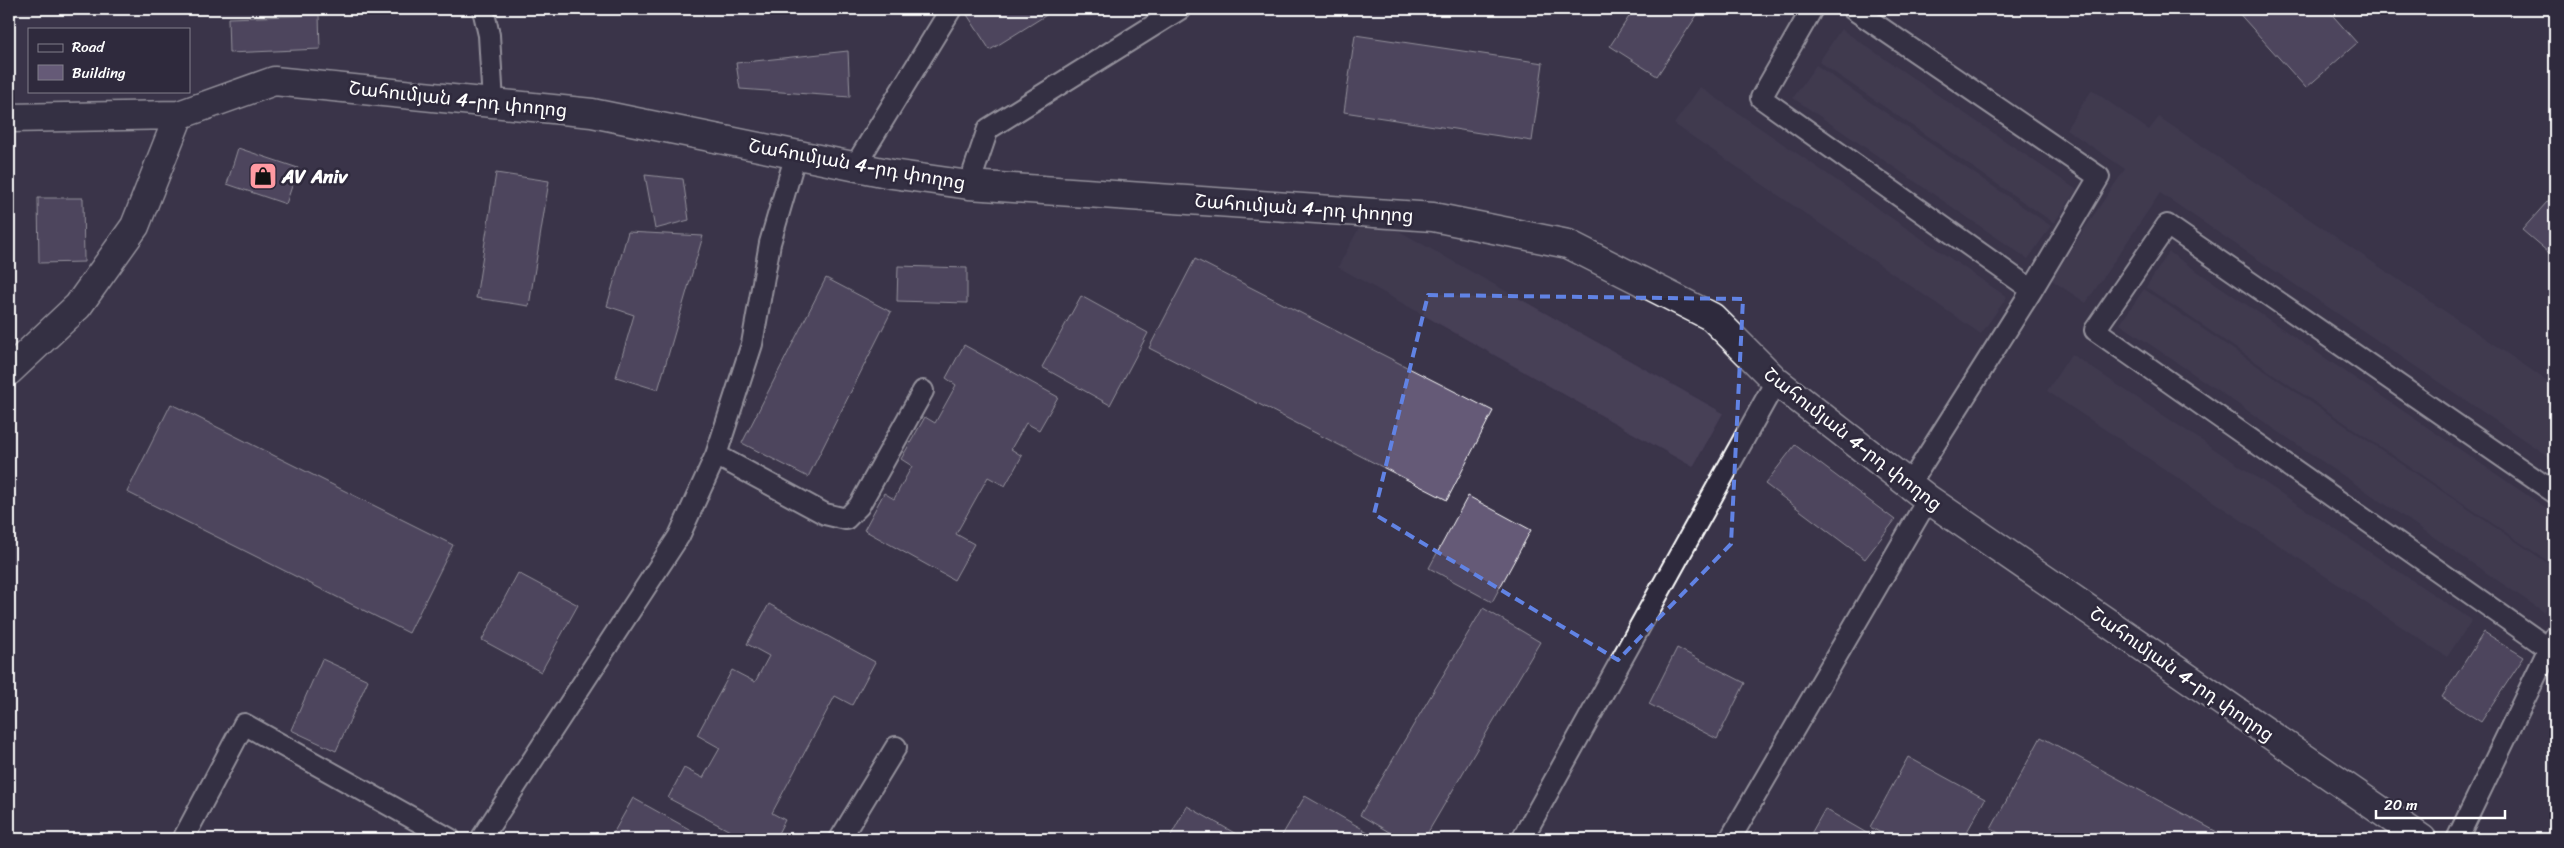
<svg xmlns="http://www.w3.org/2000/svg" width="2564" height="848" font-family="Sriracha,'Noto Sans Armenian',sans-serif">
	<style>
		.built { fill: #473f57 }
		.building { fill: #655a77; stroke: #fff }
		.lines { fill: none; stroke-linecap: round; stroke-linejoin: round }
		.lane-casing { stroke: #fff; stroke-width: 24 }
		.street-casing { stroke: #fff; stroke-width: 31 }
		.lane { stroke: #2f2a3d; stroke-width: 20 }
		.street { stroke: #2f2a3d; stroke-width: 28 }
		.marked { fill: none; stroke: #6183e4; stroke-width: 4; stroke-dasharray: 10 6; stroke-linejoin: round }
		.labels { text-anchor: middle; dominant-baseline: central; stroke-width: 5; stroke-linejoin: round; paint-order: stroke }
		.street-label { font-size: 19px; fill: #fff; stroke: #2f2a3d }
		.poi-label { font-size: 19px; font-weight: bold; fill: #fff; stroke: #2f2a3d; text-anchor: start }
	</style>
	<rect width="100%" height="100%" fill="#3a3449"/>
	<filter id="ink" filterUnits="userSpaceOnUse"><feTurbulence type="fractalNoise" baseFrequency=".02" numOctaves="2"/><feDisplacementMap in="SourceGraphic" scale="10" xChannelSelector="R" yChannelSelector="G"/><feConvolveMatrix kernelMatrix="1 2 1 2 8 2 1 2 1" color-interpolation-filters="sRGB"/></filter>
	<g filter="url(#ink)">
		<path class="built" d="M1841,29L2077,190L2054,223L1819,62Z
			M1816,65L2051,226L2028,259L1793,98Z
			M1700,87L2007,297L1981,334L1674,124Z
			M2092,90L2149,130L2159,117L2555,386V461L2160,193L2086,303L2050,279L2125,169L2066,129Z
			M1367,213L1723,413L1693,467L1338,267Z
			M2169,252L2555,514V566L2146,287Z
			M2144,289L2555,568V594L2544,612L2120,324Z
			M2071,354L2472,620L2447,657L2047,391Z"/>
		<path class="building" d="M973,9H1056L990,50L966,13Z
			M1634,9H1701L1657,76L1610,46Z
			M2235,9H2327L2357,43L2306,88Z
			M319,15L320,49L229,53L228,18Z
			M1355,35L1543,63L1532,141L1344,112Z
			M848,51L850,97L740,89L736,63Z
			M238,148L298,168L286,204L227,184Z
			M496,173L549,181L529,306L476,298Z
			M645,175L683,179L689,220L655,229Z
			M2555,193V258L2522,230Z
			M38,198H83L84,262L39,263Z
			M628,232L703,236L658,390L616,377L634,315L607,306Z
			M1195,259L1493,411L1447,500L1149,348Z
			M898,266L967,268V303L897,301Z
			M826,278L891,312L808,477L742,443Z
			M1081,296L1148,333L1110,405L1042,367Z
			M964,345L1058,397L1039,430L1026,423L1011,449L1022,456L1005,486L988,477L956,534L974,544L954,580L864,530L884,493L894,499L912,466L901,459L925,417L935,423L956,385L946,378Z
			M171,404L453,545L409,633L127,492Z
			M1795,445L1895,520L1865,559L1765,484Z
			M1468,496L1531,530L1492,602L1429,568Z
			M518,573L578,605L541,672L482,640Z
			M769,604L875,662L852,705L835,696L772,813L785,820L775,839H745L668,798L684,768L703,778L720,748L697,735L732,670L755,682L769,656L747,644Z
			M1483,608L1540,642L1424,839H1401L1360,815Z
			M2484,632L2524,657L2481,722L2442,697Z
			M1677,648L1745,683L1717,739L1649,704Z
			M322,659L368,680L336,751L291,730Z
			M2041,737L2230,839H2010L1991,829Z
			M1908,757L1985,799L1963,839H1892L1870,827Z
			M1305,796L1373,835L1371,839H1280Z
			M633,798L698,834L696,839H610Z
			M1187,806L1245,839H1169Z
			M1825,809L1877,839H1808Z"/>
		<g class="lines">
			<defs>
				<path id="lane" d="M483,9L489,35L493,103
					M1812,9L1761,98L2032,290
					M1853,9L2099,177L2032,290L1909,485
					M855,166L951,9
					M969,185L988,129L1180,9
					M716,455L825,514L846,519L859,506L923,391
					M2548,648L2095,330L2167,225L2555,493
					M183,839L244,724L450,839
					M481,839L679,536L716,455L752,344L770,243L796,154
					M840,839L896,747
					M1522,839L1776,381
					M1730,839L1928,499
					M2457,839L2555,636"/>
				<path id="street" d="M9,118L179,115L274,81L592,113L892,174L969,185L1433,217L1568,244L1712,317L1776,381L1928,499L2422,839
					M9,371L78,306L135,226L179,115"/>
			</defs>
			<use href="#lane" class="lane-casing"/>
			<use href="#street" class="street-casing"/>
			<use href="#lane" class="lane"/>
			<use href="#street" class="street"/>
		</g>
	</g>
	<path d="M0 0H2564V848H0ZM1428,295L1743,299L1731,544L1618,660L1374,514Z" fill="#3a3449" fill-opacity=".55" fill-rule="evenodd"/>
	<path class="marked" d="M1428,295L1743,299L1731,544L1618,660L1374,514Z"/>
	<defs>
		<symbol id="shop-square" viewBox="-11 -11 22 22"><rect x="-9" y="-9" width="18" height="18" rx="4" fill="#ff9aa2" stroke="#2f2a3d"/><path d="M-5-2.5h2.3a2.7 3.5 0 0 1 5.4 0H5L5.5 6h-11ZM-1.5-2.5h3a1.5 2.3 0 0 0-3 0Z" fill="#111"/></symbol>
	</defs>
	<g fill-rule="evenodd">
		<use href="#shop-square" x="247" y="160" width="32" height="32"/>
	</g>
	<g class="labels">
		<g class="street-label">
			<text transform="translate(458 99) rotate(6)">Շահումյան 4-րդ փողոց</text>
			<text transform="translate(857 164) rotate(10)">Շահումյան 4-րդ փողոց</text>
			<text transform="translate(1304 208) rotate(4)">Շահումյան 4-րդ փողոց</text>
			<text transform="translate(1853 439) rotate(38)">Շահումյան 4-րդ փողոց</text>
			<text transform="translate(2182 674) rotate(35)">Շահումյան 4-րդ փողոց</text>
		</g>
		<g class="poi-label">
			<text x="282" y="176">AV Aniv</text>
		</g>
	</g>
	<rect width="2564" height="848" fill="none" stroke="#2f2a3d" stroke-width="30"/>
	<rect x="15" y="15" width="2534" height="818" fill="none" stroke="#fff" stroke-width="2" filter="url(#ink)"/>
	<rect x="28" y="28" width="162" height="65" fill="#2f2a3d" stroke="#827f8b"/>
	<rect x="38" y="44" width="25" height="8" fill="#2f2a3d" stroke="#827f8b"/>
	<text x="72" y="52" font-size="15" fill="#ffffff">Road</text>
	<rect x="38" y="65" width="25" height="15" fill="#655a77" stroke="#827f8b"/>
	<text x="72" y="78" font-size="15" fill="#ffffff">Building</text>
	<path d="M2376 810v8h129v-8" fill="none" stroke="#ffffff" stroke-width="2.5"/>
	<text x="2384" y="810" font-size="15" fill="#ffffff" stroke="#2f2a3d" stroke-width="4" paint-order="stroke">20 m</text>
</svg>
